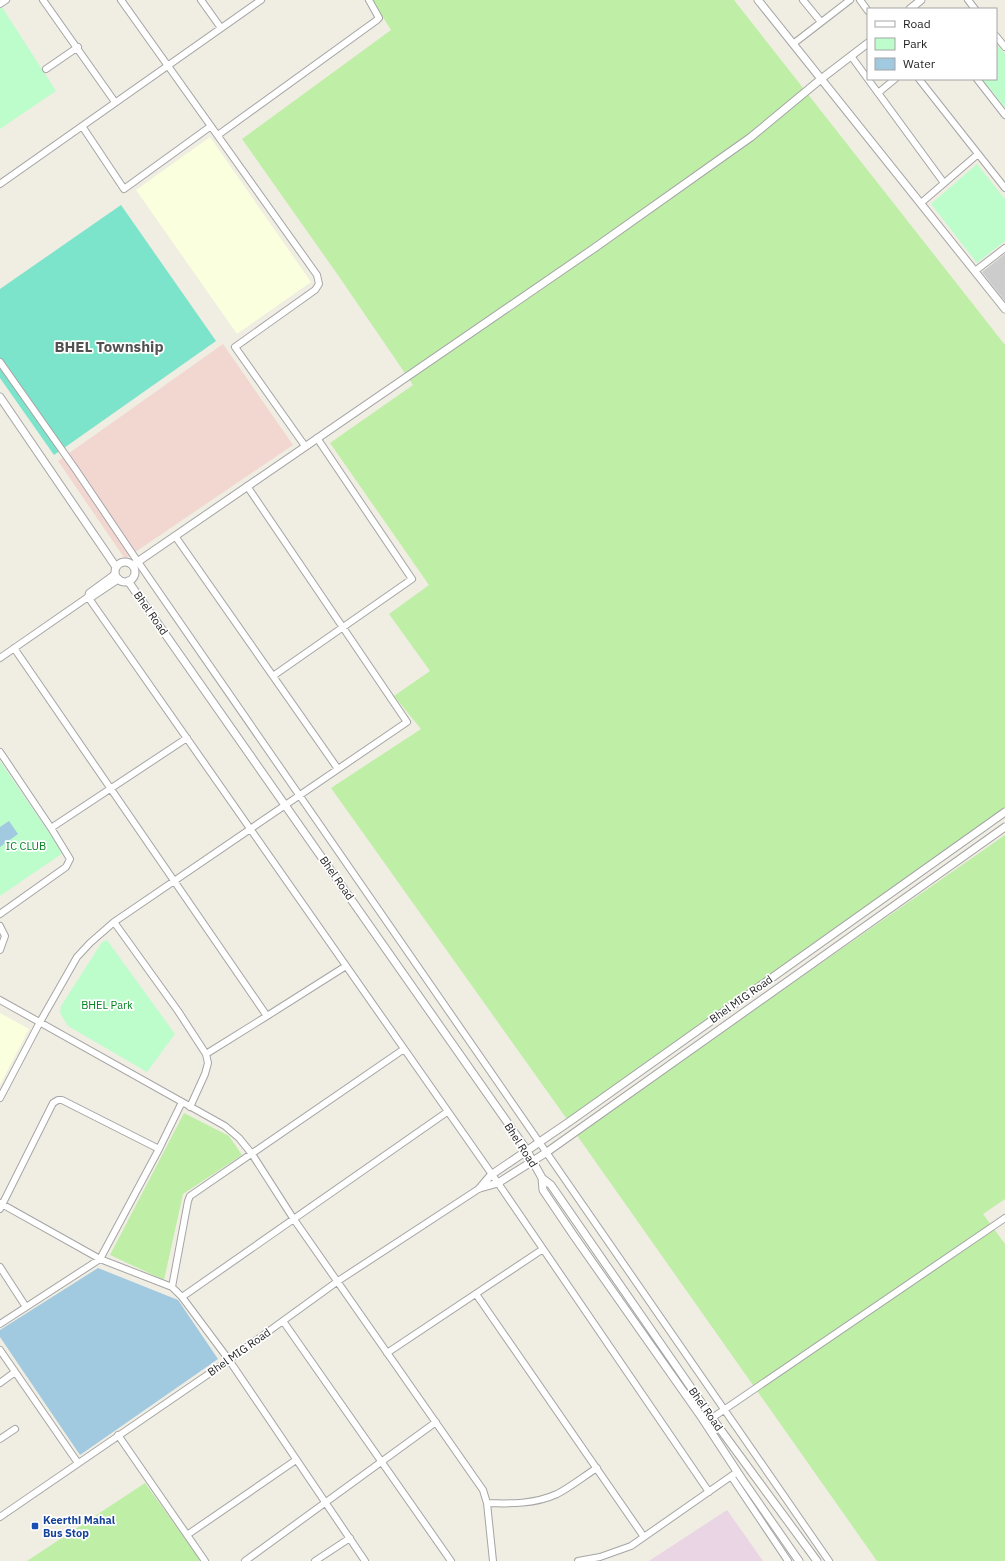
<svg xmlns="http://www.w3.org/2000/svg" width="1005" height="1561" font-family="'IBM Plex Sans',sans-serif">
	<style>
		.commercial { fill: #f2d7d1 }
		.industrial { fill: #e9d5e3 }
		.education { fill: #faffdd }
		.religious { fill: #ccc }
		.grass { fill: #bfeea6 }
		.park { fill: #bdfdcb }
		.pitch { fill: #7ce4ca }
		.water { fill: #a1c9e0 }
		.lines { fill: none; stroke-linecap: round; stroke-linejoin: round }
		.minor-casing { stroke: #a5a5a5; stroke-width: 8 }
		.tertiary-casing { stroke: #a5a5a5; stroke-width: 9 }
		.minor { stroke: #fff; stroke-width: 6 }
		.tertiary { stroke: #fff; stroke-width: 7 }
		.transit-dot { fill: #1a4fb4; stroke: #fff; stroke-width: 1.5 }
		.labels { text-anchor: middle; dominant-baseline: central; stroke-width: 3.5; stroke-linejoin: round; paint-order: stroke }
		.street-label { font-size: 11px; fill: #1e1e1e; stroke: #fff }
		.park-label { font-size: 11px; fill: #048421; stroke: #fff }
		.transit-label { font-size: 11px; font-weight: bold; fill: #164399; stroke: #fff; text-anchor: start }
		.district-label { font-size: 15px; font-weight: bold; fill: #515151; stroke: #fff }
	</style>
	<rect width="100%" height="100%" fill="#f0ede3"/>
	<path class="commercial" d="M223,344L293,445L125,559L58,461Z"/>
	<path class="industrial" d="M727,1510L763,1561H649Z"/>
	<path class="education" d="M210,137L311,282L237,334L136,190Z
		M0,1013L29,1029L0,1085Z"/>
	<path class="religious" d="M1005,254V301L982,272Z"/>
	<path class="grass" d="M372,0H734L1005,345V811L569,1122L331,788L421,729L394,696L430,671L389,614L429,585L330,443L413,385L340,278L242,139L391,30Z
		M1005,835V1199L983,1214L1005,1244V1561H877L576,1134Z
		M184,1113L229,1136L242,1155L183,1194L164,1280L110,1255Z
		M145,1483L201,1561H27Z"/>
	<path class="park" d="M2,7L56,91L0,129V8Z
		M996,43L1005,54V108L982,79H996Z
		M977,164L1005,199V241L977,263L931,204Z
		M0,761L63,853L0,896Z
		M107,940L175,1034L147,1072L68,1026L60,1013L61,1006L102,942Z"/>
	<path class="pitch" d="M121,205L216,341L54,455L0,378V289Z"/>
	<path class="water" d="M9,821L18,834L0,847V827Z
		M98,1268L178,1300L218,1359L80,1455L0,1337V1330Z"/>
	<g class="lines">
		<defs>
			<path id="minor" d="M43,0L115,102
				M121,0L317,275L319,284L315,290L235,347L305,446
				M201,0L221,28
				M803,0L821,22
				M860,0L868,11
				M968,0L975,9
				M0,4L6,0
				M996,36L1005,47
				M793,44L850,0
				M851,56L944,183
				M46,69L78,47
				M919,79L1005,188
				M977,79L1005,115
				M878,93L895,79
				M82,126L124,189L211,126
				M218,135L377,20L379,18L369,0
				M0,184L261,0
				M921,203L978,154
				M975,271L1005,248
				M0,362L76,470L138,562L829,1561
				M175,536L338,769
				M88,597L498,1183L709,1492
				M88,597H92L119,579
				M14,648L267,1016L346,966
				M0,658L88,597L89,593L115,574
				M273,676L412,579L317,438
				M0,752L51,828L70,859L66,867L0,914
				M51,828L187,738
				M114,922L178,1011L206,1054L208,1063L205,1074L190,1107
				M0,926L5,936L0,950
				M0,1000L225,1126L239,1138L252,1154L293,1218L483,1490L487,1503L493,1561
				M206,1054L267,1016
				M0,1098L40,1022L77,957L90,943L114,922L407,722L247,486
				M0,1203L100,1259L172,1287L182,1297L229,1360L365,1561
				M0,1209L53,1103L58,1100H62L159,1149
				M0,1267L26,1307
				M172,1287L188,1201L190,1196L404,1049
				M476,1294L644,1537
				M182,1297L447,1112
				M283,1321L451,1561
				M0,1324L100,1259L159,1149L182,1102
				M0,1350L78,1463
				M387,1353L543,1249
				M0,1383L15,1372
				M712,1418L1005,1218
				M118,1435L205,1561
				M0,1439L15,1429
				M731,1476L788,1561
				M487,1503C511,1504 535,1504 557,1494C571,1487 584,1476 597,1468
				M0,1517L229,1360L338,1281L480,1188
				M187,1535L296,1460
				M245,1561L436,1422
				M315,1561L350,1538
				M578,1561L600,1557L631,1546L737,1472"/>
			<path id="tertiary" d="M758,0L1005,309
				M910,9L921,0
				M0,397L116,567
				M115 572a10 10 0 1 1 20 0a10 10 0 1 1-20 0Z
				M133,565L593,249L751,137L821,79L868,43
				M128,581L526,1149L542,1178L543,1190L574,1236L702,1418L742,1479L799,1561
				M542,1178L551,1185L712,1418L817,1561
				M480,1188L491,1175L569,1122L1005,812
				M480,1188L498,1183L547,1152L1005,827"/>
		</defs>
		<use href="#minor" class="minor-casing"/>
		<use href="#tertiary" class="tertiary-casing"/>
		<use href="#minor" class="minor"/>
		<use href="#tertiary" class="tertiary"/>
	</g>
	<rect class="transit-dot" x="31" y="1522" width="8" height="8" rx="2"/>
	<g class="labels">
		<g class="street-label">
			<text transform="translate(151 613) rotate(55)">Bhel Road</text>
			<text transform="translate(337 878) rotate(55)">Bhel Road</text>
			<text transform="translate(741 999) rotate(-35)">Bhel MIG Road</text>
			<text transform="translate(521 1145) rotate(57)">Bhel Road</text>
			<text transform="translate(239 1352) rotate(-35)">Bhel MIG Road</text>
			<text transform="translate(706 1409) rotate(55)">Bhel Road</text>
		</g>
		<g class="park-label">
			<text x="26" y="846">IC CLUB</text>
			<text x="107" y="1005">BHEL Park</text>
		</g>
		<g class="transit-label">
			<text x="43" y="1520">Keerthi Mahal<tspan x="43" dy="13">Bus Stop</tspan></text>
		</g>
		<g class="district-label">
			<text x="109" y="346">BHEL Township</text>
		</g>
	</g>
	<rect x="867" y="8" width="130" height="72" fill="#ffffff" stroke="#a5a5a5"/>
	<rect x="875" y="21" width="20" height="6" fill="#ffffff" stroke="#a5a5a5"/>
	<text x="903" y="28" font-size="12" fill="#1e1e1e">Road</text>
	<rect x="875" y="38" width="20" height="12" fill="#bdfdcb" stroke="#a5a5a5"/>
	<text x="903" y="48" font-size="12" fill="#1e1e1e">Park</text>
	<rect x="875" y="58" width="20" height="12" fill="#a1c9e0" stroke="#a5a5a5"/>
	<text x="903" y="68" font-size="12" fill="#1e1e1e">Water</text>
</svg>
